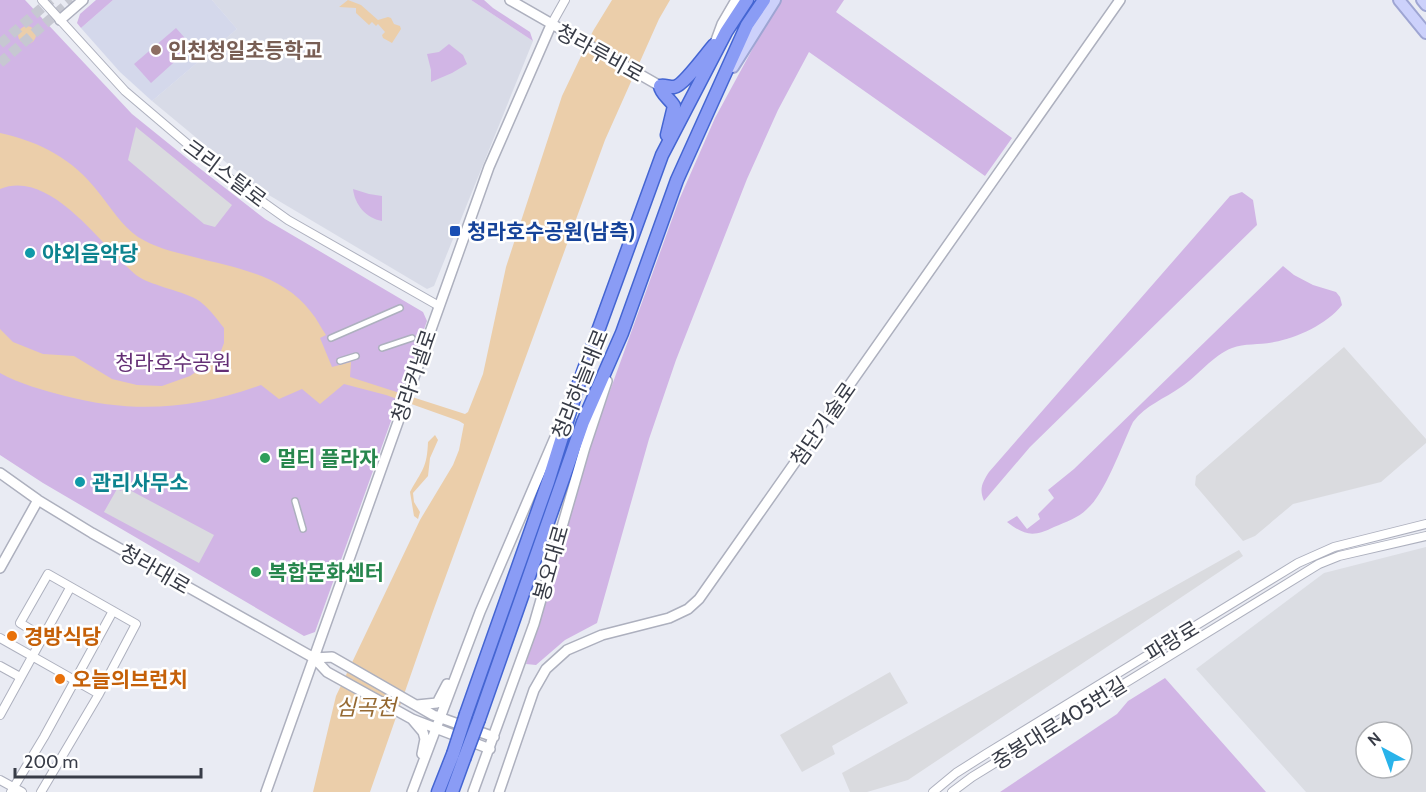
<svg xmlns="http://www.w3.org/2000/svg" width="1426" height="792" font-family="Cabin,'Noto Sans KR',sans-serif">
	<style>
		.residential { fill: #d8dbe7 }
		.industrial { fill: #dbdde3; fill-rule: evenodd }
		.education { fill: #d4d8eb }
		.green { fill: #d1b5e5 }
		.parking { fill: #dadbdf }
		.water { fill: #ebceaa }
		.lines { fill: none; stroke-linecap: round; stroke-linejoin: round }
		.secondary-tunnel { stroke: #c6c8d1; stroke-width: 10; stroke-dasharray: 10 5; stroke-linecap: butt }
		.pedestrian-casing { stroke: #adb0be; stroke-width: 8 }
		.minor-casing { stroke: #adb0be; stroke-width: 10 }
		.tertiary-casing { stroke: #adb0be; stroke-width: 12 }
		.secondary-casing { stroke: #9ea5d3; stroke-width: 14 }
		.trunk-casing { stroke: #4465d2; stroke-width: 15 }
		.pedestrian { stroke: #fff; stroke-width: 5 }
		.minor { stroke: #fff; stroke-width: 8 }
		.tertiary { stroke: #fff; stroke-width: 9 }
		.secondary { stroke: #ccd1fb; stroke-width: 10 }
		.trunk { stroke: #8a9cf5; stroke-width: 12 }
		.trunk-bridge-casing { stroke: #4465d2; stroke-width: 15; stroke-linecap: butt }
		.trunk-bridge { stroke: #8a9cf5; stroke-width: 12 }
		.education-dot { fill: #8d6e63; stroke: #fff; stroke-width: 2 }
		.transit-dot { fill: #1a4fb4; stroke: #fff; stroke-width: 2 }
		.culture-dot { fill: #0f9aa8; stroke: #fff; stroke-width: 2 }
		.leisure-dot { fill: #2e9e5b; stroke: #fff; stroke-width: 2 }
		.food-dot { fill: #e8710a; stroke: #fff; stroke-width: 2 }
		.labels { text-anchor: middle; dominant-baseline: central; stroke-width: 5; stroke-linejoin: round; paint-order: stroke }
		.education-label { font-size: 21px; font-weight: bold; fill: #785e54; stroke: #fff; text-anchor: start }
		.street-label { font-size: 21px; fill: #383c47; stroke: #fff }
		.transit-label { font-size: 21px; font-weight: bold; fill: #164399; stroke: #fff; text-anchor: start }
		.culture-label { font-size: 21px; font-weight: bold; fill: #0d838f; stroke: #fff; text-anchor: start }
		.park-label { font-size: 21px; fill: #642f75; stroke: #fff }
		.leisure-label { font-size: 21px; font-weight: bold; fill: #27864d; stroke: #fff; text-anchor: start }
		.food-label { font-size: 21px; font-weight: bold; fill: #c56008; stroke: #fff; text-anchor: start }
		.water-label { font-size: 22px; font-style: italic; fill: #956932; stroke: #fff }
	</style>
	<rect width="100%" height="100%" fill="#e9ebf3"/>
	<path class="residential" d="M212,0H471L533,41L434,286L427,289L257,188L152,101L237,29Z"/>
	<path class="industrial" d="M1426,547V792H1306L1196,669L1324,573ZM1366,732H1402V768H1366Z"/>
	<path class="education" d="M113,0H212L237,29L152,101L120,72L81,28Z"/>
	<path class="green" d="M0,0H25L132,114L189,160L265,219L423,312L427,321L315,632L304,636L43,483L0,455Z
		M96,0H113L81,28L77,23L80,14Z
		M471,0H484L493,8L530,32L533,41Z
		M782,0H844L836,12L1012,138L985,176L809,52L778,110L747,179L676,360L649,439L597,623L565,640L536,665L526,664L590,446L679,200L715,118L759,37Z
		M176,28L192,46L151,83L134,64Z
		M449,44L463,55L467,64L452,73L431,82V70L427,54L439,52Z
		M353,189L369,194L382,196V221C366,218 355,205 353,189Z
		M1242,192L1253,200L1257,225L1030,447L984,501C979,489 982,483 989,472L1230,196Z
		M1283,266L1294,275L1313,285L1336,292L1340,297L1342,305C1327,324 1297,338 1274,342C1261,345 1245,343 1232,348C1212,356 1199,375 1181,387C1164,399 1146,405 1133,422C1122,445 1105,494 1087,509C1078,518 1066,522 1054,527C1034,537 1025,536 1007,522L1017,516L1027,529L1040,519L1038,514L1054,498L1048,490L1074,469Z
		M1165,678L1266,792H1000L1117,714L1128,701Z"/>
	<path class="parking" d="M136,127L232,205L215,227L204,224L128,160Z
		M1344,347L1426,439V443L1381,482L1293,504L1255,536L1243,541L1195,485L1196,476Z
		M124,487L214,535L199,563L104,512L117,489L121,491Z
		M1239,550L1243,556L908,780L867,792H850L842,773Z
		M890,672L908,703L832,746L835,754L802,772L780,735Z"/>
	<path class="water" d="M348,0L361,5L378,20L388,17L391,18L394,24L400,26L401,29L392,43L383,38L382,35L385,32L378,24L376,26L372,22L369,25L356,13V8L339,7Z
		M612,0H670L659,19L605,140L432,614L370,792H313L336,696L420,520L453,465L459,450L464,424L459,421L386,395L344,384L320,404L302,389L279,399L261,385C193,409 136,414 65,396C43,390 20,384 0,373V329L13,342L43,354L74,356L112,379L137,385L162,386L190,376L219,356L224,343V328C216,318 207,305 196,299C179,290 149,285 136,275C102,247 51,168 0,189V133C41,142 73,159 99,193C112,209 121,225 138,237C156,248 174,252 194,257C236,268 283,275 311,312C317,319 321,328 326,335L320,338L332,367L351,362L350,377L465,414L468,412L483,374L506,267L562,96L593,31Z
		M18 35a9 9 0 1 1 18 0a9 9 0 1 1-18 0Z
		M435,435L438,440L430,458L428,476L413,493L414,502L420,512L418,519L414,516L410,492C422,470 427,468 428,442Z"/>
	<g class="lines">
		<path class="secondary-tunnel" d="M0,44L51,0
			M0,63L72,0"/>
		<defs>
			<path id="pedestrian" d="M331,338L400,308
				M382,348L412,338
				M340,361L356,356
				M295,501L303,529"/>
			<path id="minor" d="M42,0L125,91L218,170L288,220L439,306
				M551,25L565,0
				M0,638L99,694
				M0,666L20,677
				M0,715L70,588
				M0,780L22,792
				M11,792L44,737L113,611
				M41,792L99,694L136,624L48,574L20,623L43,637
				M933,792L956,773L986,754L1298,563L1334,547L1426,524
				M952,792L972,777L1319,564L1339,556L1426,536"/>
			<path id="tertiary" d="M510,0L660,86
				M60,20L83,0
				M715,43L722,24L736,0
				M0,473L38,500L92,533L314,658
				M0,568L38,500
				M417,705L437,703L447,684
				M412,719L490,749
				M422,754L425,739L423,732L412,719L327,672L314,658L332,657L433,715L494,737
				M266,792L489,167L551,25
				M412,792L480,612L562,421
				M473,792L534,624L585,447L607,381
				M499,792L534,690L546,669L567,650L602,635L669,618L688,609L699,599L1120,0"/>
			<path id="secondary" d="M1399,0L1426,33
				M1422,0L1426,5
				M733,67L775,0"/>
			<path id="trunk" d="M667,135L674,106C670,99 661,94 660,86C665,85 668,87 674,87C683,86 706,54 714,45
				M466,714L548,482L579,383L662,155L726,32L747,0
				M479,719L583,422L622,333L677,180L747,25L764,0
				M438,792L453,754
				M452,792L464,759"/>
		</defs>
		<use href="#pedestrian" class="pedestrian-casing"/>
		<use href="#minor" class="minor-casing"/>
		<use href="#tertiary" class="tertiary-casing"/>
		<use href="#secondary" class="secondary-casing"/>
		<use href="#trunk" class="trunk-casing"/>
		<use href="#pedestrian" class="pedestrian"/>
		<use href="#minor" class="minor"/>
		<use href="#tertiary" class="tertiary"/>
		<use href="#secondary" class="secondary"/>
		<use href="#trunk" class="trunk"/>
		<defs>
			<path id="trunk-bridge" d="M453,754L466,714
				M464,759L479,719"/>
		</defs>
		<use href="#trunk-bridge" class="trunk-bridge-casing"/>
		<use href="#trunk-bridge" class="trunk-bridge"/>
	</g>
	<circle class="education-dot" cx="156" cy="50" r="6"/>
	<rect class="transit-dot" x="449" y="225" width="12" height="12" rx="3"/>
	<g class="culture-dot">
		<circle cx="30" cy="253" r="6"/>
		<circle cx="80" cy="482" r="6"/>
	</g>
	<g class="leisure-dot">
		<circle cx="265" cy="458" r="6"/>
		<circle cx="256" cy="572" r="6"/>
	</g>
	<g class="food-dot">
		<circle cx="12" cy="636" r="6"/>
		<circle cx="60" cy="679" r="6"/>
	</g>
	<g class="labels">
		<g class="education-label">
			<text x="168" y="50">인천청일초등학교</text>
		</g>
		<g class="street-label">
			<text transform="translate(600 53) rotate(29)">청라루비로</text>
			<text transform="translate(225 173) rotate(37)">크리스탈로</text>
			<text transform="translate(414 376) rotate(-71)">청라커낼로</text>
			<text transform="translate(580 384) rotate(-68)">청라하늘대로</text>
			<text transform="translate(823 424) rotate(-55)">첨단기술로</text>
			<text transform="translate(551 563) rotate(-74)">봉오대로</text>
			<text transform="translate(155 569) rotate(30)">청라대로</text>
			<text transform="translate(1172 641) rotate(-31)">파랑로</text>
			<text transform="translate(1059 723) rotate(-32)">중봉대로405번길</text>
		</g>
		<g class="transit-label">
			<text x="467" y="231">청라호수공원(남측)</text>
		</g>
		<g class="culture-label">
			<text x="42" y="253">야외음악당</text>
			<text x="92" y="482">관리사무소</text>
		</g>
		<g class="park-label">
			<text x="173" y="362">청라호수공원</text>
		</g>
		<g class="leisure-label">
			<text x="277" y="458">멀티 플라자</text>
			<text x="268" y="572">복합문화센터</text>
		</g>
		<g class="food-label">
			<text x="24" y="636">경방식당</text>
			<text x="72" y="679">오늘의브런치</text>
		</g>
		<g class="water-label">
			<text x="366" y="707">심곡천</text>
		</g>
	</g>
	<g transform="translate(1384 750) rotate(319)"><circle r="28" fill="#ffffff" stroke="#afb1b5" stroke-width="1.5"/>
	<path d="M0-4.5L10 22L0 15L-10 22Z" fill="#29b3ea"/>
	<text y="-9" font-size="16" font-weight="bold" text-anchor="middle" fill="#383c47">N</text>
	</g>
	<path d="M15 768v9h186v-9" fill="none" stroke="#383c47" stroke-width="3"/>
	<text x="24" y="768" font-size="18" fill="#383c47" stroke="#ffffff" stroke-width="4.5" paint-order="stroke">200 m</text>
</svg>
